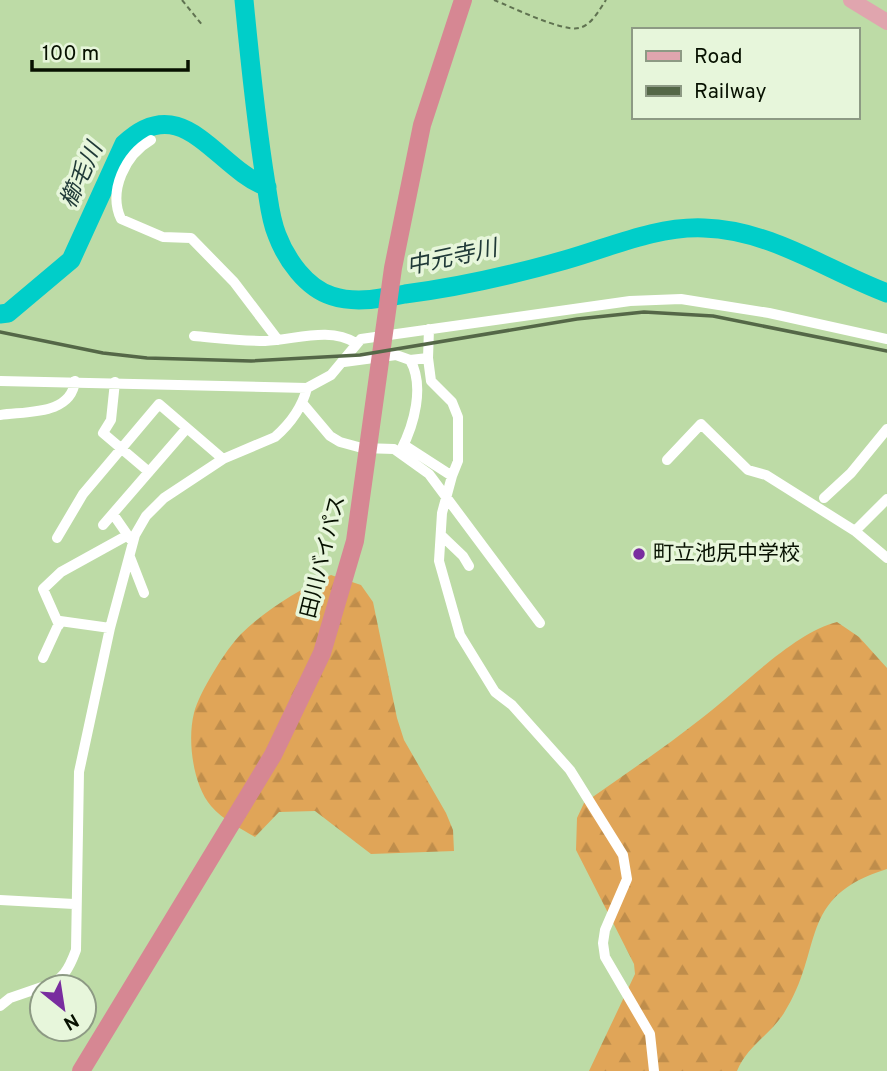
<svg xmlns="http://www.w3.org/2000/svg" width="887" height="1071" font-family="Overpass,'Noto Sans JP',sans-serif">
	<style>
		.forest { fill: url(#forest-firs) }
		.lines { fill: none; stroke-linecap: round; stroke-linejoin: round }
		.river { stroke: #00cec9; stroke-width: 19 }
		.path { stroke: #607351; stroke-width: 2; stroke-dasharray: 5 3.5; stroke-linecap: butt }
		.minor { stroke: #fff; stroke-width: 10 }
		.primary { stroke: #e0a5ae; stroke-width: 16 }
		.trunk { stroke: #d68793; stroke-width: 18 }
		.rail { stroke: #546747; stroke-width: 3.5 }
		.poi-dot { fill: #792d9f; stroke: #e7f6db; stroke-width: 2.5 }
		.labels { text-anchor: middle; dominant-baseline: central; stroke-width: 7; stroke-linejoin: round; paint-order: stroke }
		.poi-label { font-size: 21px; fill: #071101; stroke: #e7f6db; text-anchor: start }
		.street-label { font-size: 21px; fill: #071101; stroke: #e7f6db }
		.water-label { font-size: 23px; font-style: italic; fill: #203a38; stroke: #e7f6db }
	</style>
	<defs>
		<pattern id="forest-firs" width="22" height="20" patternUnits="userSpaceOnUse" patternTransform="scale(1.75)"><rect width="22" height="20" fill="#e0a558"/><path d="M5 1l3.5 6h-7zM16 11l3.5 6h-7z" fill="#bf8d4b"/></pattern>
	</defs>
	<rect width="100%" height="100%" fill="#bddba6"/>
	<path class="forest" d="M331,575L361,585L373,602L397,718L404,740L446,813L453,830L454,851L371,854L315,811L279,812L255,837C240,828 223,820 211,806C193,785 187,740 194,713C199,693 226,649 241,634C265,610 300,589 331,575Z
		M837,622L859,637L887,668V869C796,897 825,949 784,1013C771,1034 747,1046 737,1071H589L635,974L634,964L576,850L577,818L584,803C624,775 664,748 702,718C738,691 794,632 837,622Z"/>
	<g class="lines">
		<path class="river" d="M244,0C250,62 256,123 266,184C269,201 270,218 277,235C286,259 306,288 332,296C357,304 381,298 405,294C460,287 512,275 565,260C611,247 656,226 704,228C771,230 826,270 887,293
			M0,314L8,313L71,260L124,144C183,88 216,168 267,187"/>
		<path class="path" d="M182,0L203,26
			M494,0C512,7 562,32 579,28C592,25 599,10 606,0"/>
		<path class="minor" d="M151,140C125,155 108,191 121,219L163,237L191,238L234,282L278,340
			M194,336C217,338 242,341 265,341C295,340 329,326 356,343
			M428,358L429,329
			M410,360L428,358L431,381L452,402L458,417V461L452,476
			M344,362L396,355L410,360C425,386 414,425 401,450
			M0,381L307,388L331,375L361,339L630,301L681,299L769,313L887,339
			M115,382L111,420L103,433L149,472
			M303,404L330,436L340,442L362,448L394,449L429,474L540,623
			M0,415C28,411 71,415 75,381
			M404,445L452,476L442,513L439,561L460,635L495,692L512,705L570,770L623,855L627,879L605,930L603,943L605,957L650,1034L654,1071
			M667,460L701,424L748,470L766,475L855,531L887,499
			M824,498L851,473L887,429
			M113,514L131,540
			M103,525L187,428
			M855,531L887,558
			M441,535L463,556L469,566
			M57,538L83,494L159,404L223,459
			M130,557L144,593
			M59,625L43,589L61,572L128,535
			M43,658L60,621L110,628
			M0,900L74,904
			M43,987C63,981 69,969 76,950L79,772L110,628L135,535L146,516L164,498L223,459L275,437C291,423 302,408 307,388
			M0,1006L10,998L42,987"/>
		<path class="primary" d="M851,0L887,22"/>
		<path class="trunk" d="M81,1071L273,755L322,653L355,541L393,268L422,125L463,0"/>
		<path class="rail" d="M0,332L103,353L147,358L251,361L360,355L577,319L644,312L713,316L887,351"/>
	</g>
	<circle class="poi-dot" cx="639" cy="554" r="7"/>
	<g class="labels">
		<g class="poi-label">
			<text x="653" y="554">町立池尻中学校</text>
		</g>
		<g class="street-label">
			<text transform="translate(324 557) rotate(-76)">田川バイパス</text>
		</g>
		<g class="water-label">
			<text transform="translate(83 176) rotate(-65)">櫛毛川</text>
			<text transform="translate(452 259) rotate(-12)">中元寺川</text>
		</g>
	</g>
	<rect x="632" y="28" width="228" height="91" fill="#e7f6db" stroke="#8d9a84" stroke-width="2"/>
	<rect x="646" y="51" width="35" height="10" fill="#e0a5ae" stroke="#8d9a84" stroke-width="2"/>
	<text x="694" y="63" font-size="21" fill="#071101">Road</text>
	<rect x="646" y="86" width="35" height="10" fill="#546747" stroke="#8d9a84" stroke-width="2"/>
	<text x="694" y="98" font-size="21" fill="#071101">Railway</text>
	<g transform="translate(63 1008) rotate(150)"><circle r="33" fill="#e7f6db" stroke="#8d9a84" stroke-width="2"/>
	<path d="M0-5L12 26L0 18L-12 26Z" fill="#792d9f"/>
	<text y="-10" font-size="19" font-weight="bold" text-anchor="middle" fill="#071101">N</text>
	</g>
	<path d="M32 60v10h156v-10" fill="none" stroke="#071101" stroke-width="3.5"/>
	<text x="42" y="60" font-size="21" fill="#071101" stroke="#e7f6db" stroke-width="5" paint-order="stroke">100 m</text>
</svg>
